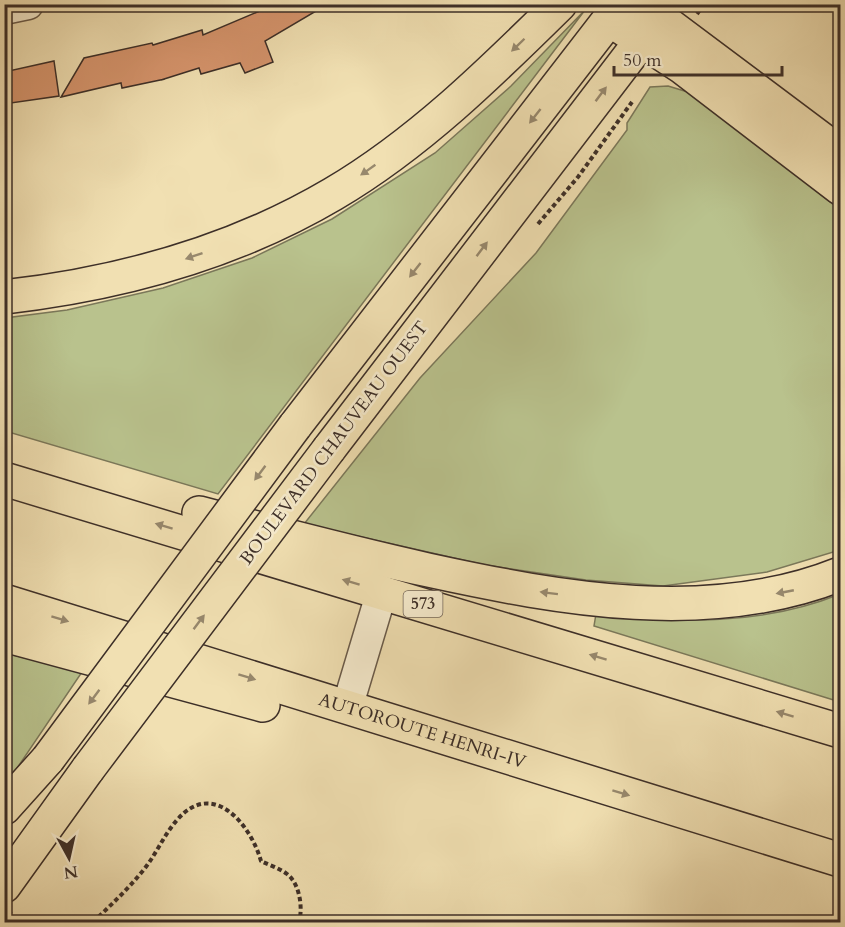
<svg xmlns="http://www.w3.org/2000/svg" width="845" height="927" font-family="Cardo,serif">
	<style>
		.green { fill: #b9c28d; stroke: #7b785a; stroke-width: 1.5 }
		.building { fill: #d5946c; stroke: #3d2f28; stroke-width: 1.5 }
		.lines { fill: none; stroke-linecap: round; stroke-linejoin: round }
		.minor-casing { stroke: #6a5b4a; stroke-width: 33 }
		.major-casing { stroke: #3d2f28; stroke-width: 36 }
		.highway-casing { stroke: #3d2f28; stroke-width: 36 }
		.path { stroke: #3d2f28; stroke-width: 4; stroke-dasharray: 4.5 3; stroke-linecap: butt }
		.minor { stroke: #f6ebcd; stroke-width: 30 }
		.major { stroke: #f1e0b2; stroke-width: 33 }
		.highway { stroke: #f1e0b2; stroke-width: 33 }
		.major-bridge-casing { stroke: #3d2f28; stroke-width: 36; stroke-linecap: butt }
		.major-bridge { stroke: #f1e0b2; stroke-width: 33 }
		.oneway { fill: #97886d }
		.labels { text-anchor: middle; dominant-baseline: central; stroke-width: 5; stroke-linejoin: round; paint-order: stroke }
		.shield { fill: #f6ebcd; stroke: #74675a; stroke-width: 1.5 }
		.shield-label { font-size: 16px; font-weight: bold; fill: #3d2f28 }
		.street-label { font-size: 18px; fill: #3d2f28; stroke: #f6ebcd }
	</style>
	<rect width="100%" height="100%" fill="#f1e0b2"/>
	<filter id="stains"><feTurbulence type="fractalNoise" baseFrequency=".00333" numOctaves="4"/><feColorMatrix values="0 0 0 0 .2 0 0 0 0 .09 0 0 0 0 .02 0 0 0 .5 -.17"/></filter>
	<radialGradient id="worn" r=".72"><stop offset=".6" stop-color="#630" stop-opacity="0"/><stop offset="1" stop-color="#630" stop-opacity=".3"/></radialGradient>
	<path class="green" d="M585,10L218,494L5,431V318L67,310L163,288L252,258L332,219L435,153L511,86Z
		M668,86L691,93L710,106L840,210V550L767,572L663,586L586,580L485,565L304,524L420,378L536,253L627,130V123L650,87Z
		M840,594V702L594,626L596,614C677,624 764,625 840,594Z
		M5,653L82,672L5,786Z"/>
	<path class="building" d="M259,4H328L265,41L273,62L245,73L240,63L201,74L199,68L161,80L165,79L122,88L121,83L61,97L84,58L152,43L153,45L202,30L203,35L262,10Z
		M54,61L59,96L4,104V72Z"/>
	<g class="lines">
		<defs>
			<path id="minor" d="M4,9L28,4
				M347,708L382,591"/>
			<path id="major" d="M295,426L621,4
				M329,449L658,19
				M4,886L88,769"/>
			<g id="highway">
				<path d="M641,4L840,153"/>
				<path d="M610,20L682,67L840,188"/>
				<path d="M4,297C119,284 233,253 333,194C418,144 490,73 560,4"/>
				<path d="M4,479L840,731"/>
				<path d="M199,513C275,533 351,553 428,570C561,599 710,626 840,574"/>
				<path id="s1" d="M4,601L840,860"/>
				<path d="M4,635L263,705"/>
				<path d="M4,808L48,759"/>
			</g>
		</defs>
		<use href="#minor" class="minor-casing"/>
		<use href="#major" class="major-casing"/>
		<use href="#highway" class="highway-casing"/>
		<path class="path" d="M697,14L704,4
			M538,224L578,177L632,102
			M4,920L11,911
			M93,922C110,906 126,891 141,873C155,857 163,836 177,820C213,778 251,825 261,861C269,865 279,868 287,874C300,884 303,908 299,922"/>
		<use href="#minor" class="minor"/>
		<use href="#major" class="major"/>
		<use href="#highway" class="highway"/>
		<defs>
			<path id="major-bridge" d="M48,759L295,426
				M88,769L329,449"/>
		</defs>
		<use href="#major-bridge" class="major-bridge-casing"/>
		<use href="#major-bridge" class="major-bridge"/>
	</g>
	<defs><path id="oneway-solid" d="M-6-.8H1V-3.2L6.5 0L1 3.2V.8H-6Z" transform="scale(1.5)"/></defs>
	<g class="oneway">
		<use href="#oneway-solid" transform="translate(518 45) rotate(136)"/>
		<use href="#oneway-solid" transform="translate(601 94) rotate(-53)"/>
		<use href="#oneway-solid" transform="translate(535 116) rotate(128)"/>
		<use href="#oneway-solid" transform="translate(368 170) rotate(145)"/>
		<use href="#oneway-solid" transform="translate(482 249) rotate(-53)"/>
		<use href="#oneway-solid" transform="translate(194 256) rotate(161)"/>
		<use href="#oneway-solid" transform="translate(415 270) rotate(128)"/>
		<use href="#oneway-solid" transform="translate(260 473) rotate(127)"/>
		<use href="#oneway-solid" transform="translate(164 526) rotate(-163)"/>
		<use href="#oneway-solid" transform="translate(351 582) rotate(-163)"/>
		<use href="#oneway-solid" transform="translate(785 592) rotate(169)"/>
		<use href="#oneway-solid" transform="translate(549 593) rotate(-173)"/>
		<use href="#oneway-solid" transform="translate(60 619) rotate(17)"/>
		<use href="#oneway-solid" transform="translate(199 622) rotate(-53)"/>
		<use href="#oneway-solid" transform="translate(598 657) rotate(-163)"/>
		<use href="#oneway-solid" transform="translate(247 677) rotate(17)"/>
		<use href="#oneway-solid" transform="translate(94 697) rotate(127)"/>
		<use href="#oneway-solid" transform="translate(785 714) rotate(-163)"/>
		<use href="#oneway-solid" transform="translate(621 793) rotate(17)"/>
	</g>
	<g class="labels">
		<rect class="shield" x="403.5" y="591" width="39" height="26" rx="4.5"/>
		<g class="shield-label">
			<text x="423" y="604">573</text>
		</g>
		<g class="street-label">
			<text transform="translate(334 443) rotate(-53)">BOULEVARD CHAUVEAU OUEST</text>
			<text stroke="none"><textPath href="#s1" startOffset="438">AUTOROUTE HENRI-IV</textPath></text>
		</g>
	</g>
	<rect width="845" height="927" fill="none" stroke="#f1e0b2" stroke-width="24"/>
	<rect x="6" y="6" width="833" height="915" fill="none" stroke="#3d2f28" stroke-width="3"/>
	<rect x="12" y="12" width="821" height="903" fill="none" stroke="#3d2f28" stroke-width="1.5"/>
	<g transform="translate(69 858) rotate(172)" stroke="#f6ebcd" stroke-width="4.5" paint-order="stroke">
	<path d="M0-4.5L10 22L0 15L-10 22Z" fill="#3d2f28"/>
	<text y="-9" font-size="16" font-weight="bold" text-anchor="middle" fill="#3d2f28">N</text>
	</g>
	<path d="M614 66v9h168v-9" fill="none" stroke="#3d2f28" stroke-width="3"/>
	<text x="623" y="66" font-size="18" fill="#3d2f28" stroke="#f6ebcd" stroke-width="4.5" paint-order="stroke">50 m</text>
	<rect width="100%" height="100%" filter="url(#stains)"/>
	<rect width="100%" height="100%" fill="url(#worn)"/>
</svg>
